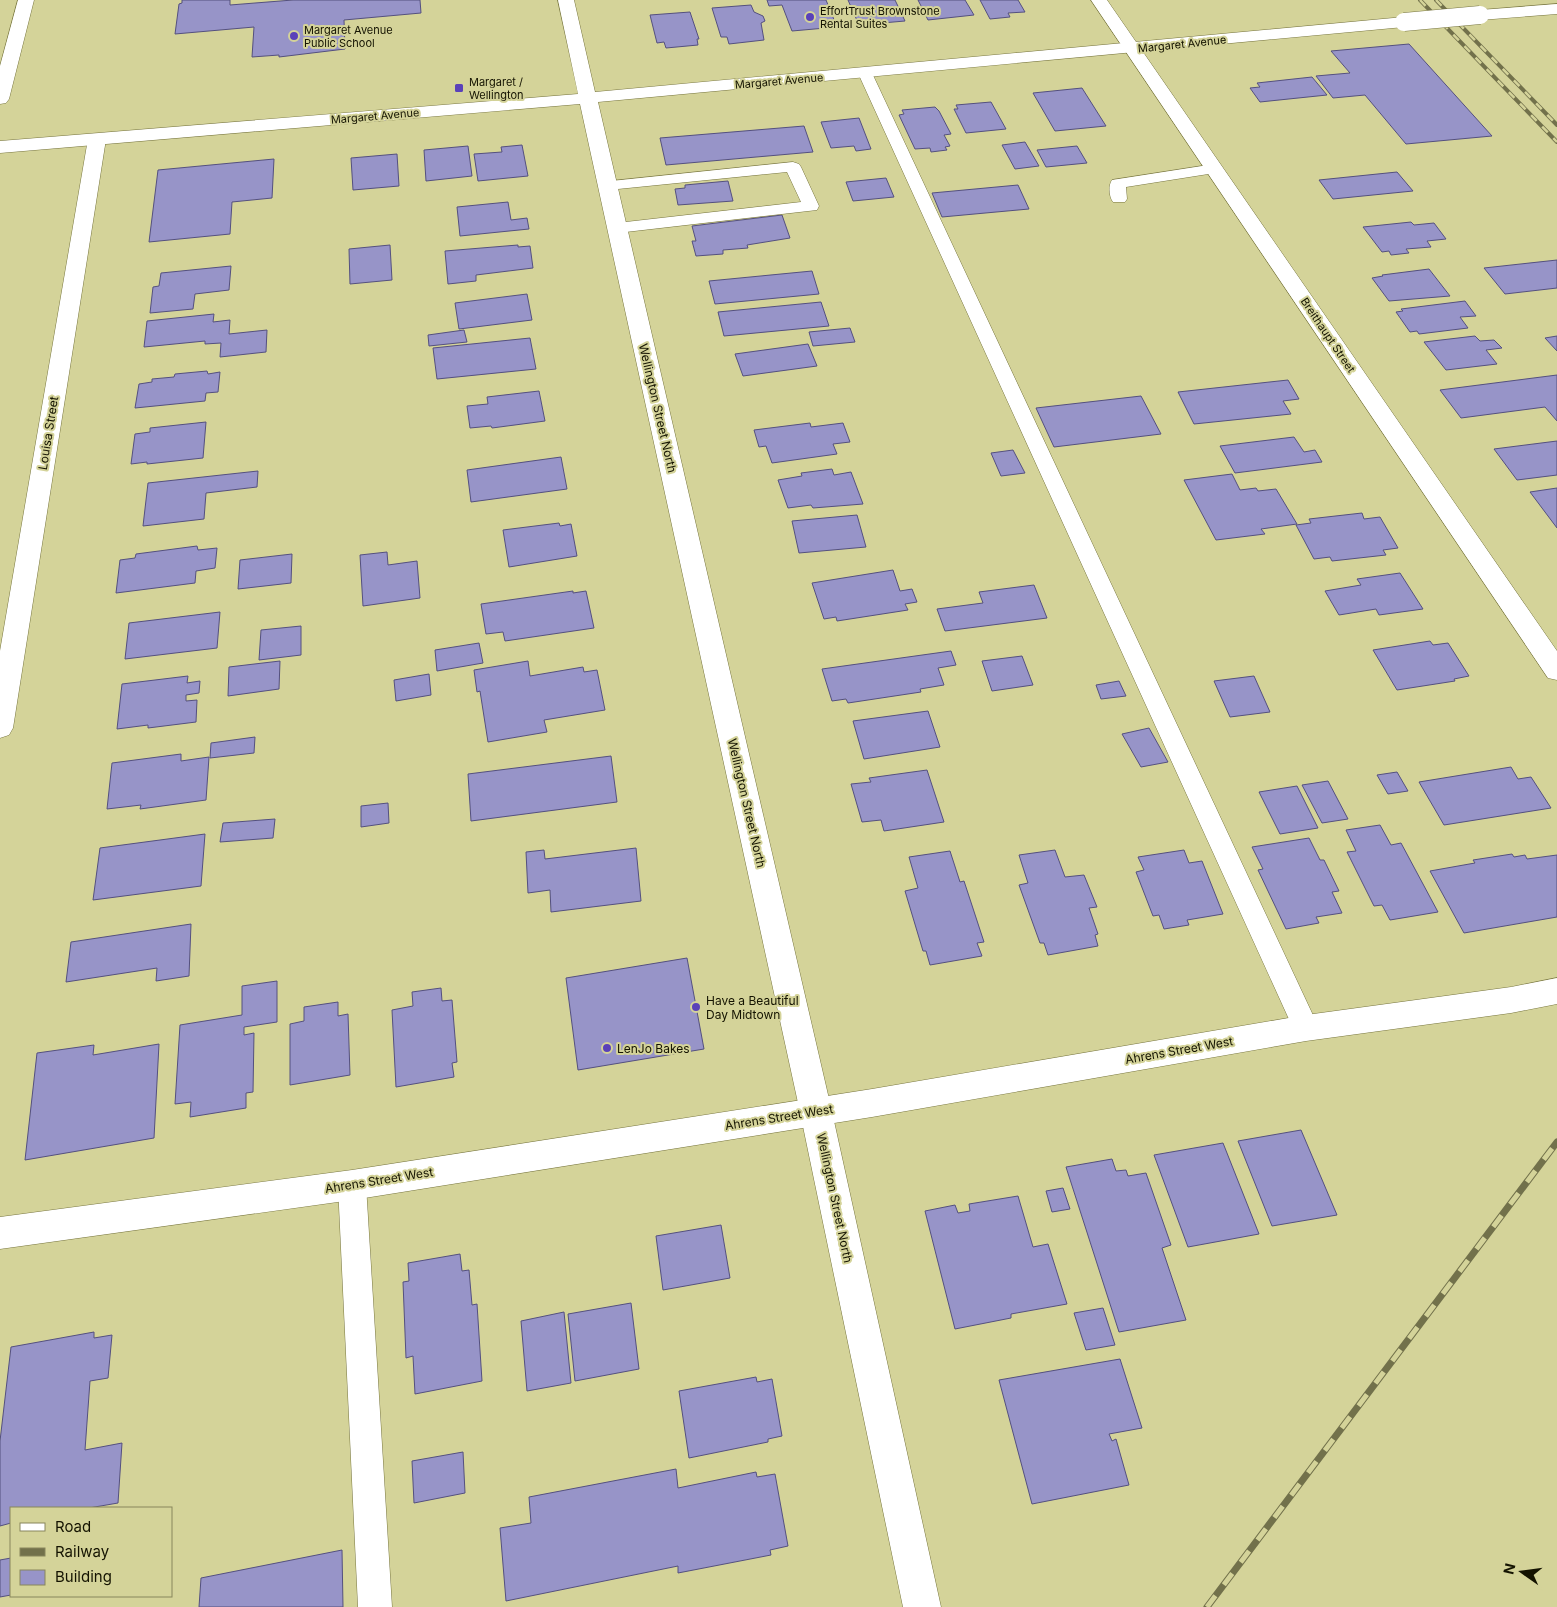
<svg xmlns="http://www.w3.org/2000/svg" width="1557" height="1607" font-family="Inter,sans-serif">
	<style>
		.building { fill: #9794c8; stroke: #54507f }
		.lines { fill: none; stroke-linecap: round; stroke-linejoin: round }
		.lane-casing { stroke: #787640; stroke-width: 1 }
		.street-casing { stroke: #787640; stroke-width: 1 }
		.secondary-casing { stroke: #787640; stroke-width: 1 }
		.lane { fill: #fff; fill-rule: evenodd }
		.street { fill: #fff; fill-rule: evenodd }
		.secondary { fill: #fff; fill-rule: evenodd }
		.rail-far1-casing { stroke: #72714b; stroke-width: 4 }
		.rail-casing { stroke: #72714b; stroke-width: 7 }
		.rail-far1 { stroke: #d4d399; stroke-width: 2.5; stroke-dasharray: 8; stroke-linecap: butt }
		.rail { stroke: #d4d399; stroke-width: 5; stroke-dasharray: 14; stroke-linecap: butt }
		.secondary-bridge-casing { stroke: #787640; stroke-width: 19; stroke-linecap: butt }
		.secondary-bridge { stroke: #fff; stroke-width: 18 }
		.poi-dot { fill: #5a41b9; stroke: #d4d399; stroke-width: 2 }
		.labels { text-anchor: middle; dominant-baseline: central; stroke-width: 4; stroke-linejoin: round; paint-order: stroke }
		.far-poi-label { font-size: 11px; fill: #141301; stroke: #d4d399; text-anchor: start }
		.far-street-label { font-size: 11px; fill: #141301; stroke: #d4d399 }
		.street-label { font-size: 12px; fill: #141301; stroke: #d4d399 }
		.poi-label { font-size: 12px; fill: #141301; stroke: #d4d399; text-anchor: start }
	</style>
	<rect width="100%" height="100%" fill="#d4d399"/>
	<path class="building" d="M182,0H230V5L293,0H420L421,13L344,20L345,49L279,57V55L252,57L254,27L175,34L179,4L182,3Z
		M767,0H826L837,27L792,31L782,5L769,6Z
		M848,0H895L905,21L859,25Z
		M918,0H965L974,15L928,20Z
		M980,0H1018L1025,12L1008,13L1010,17L990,19Z
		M751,5L754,12L763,16L765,21L761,23L764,40L729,44L727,37H721L712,8Z
		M690,12L699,39H697L698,45L666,48L664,42L657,43L650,15Z
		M1409,44L1492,136L1406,144L1365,95L1333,98L1316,76L1350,73L1331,51Z
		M1312,77L1327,95L1260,102L1250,88L1260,87L1257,83Z
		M1082,88L1106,126L1055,131L1033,93Z
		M991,102L1006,129L966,133L954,109H958L956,105Z
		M935,107L939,111L951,134L944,135L950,146L945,147L947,150L931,152L930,148L915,149L899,115L904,114L902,110Z
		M859,118L871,149L856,151L854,146L831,148L821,122Z
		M804,126L813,152L666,165L660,138Z
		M1025,142L1039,166L1015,169L1002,145Z
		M522,145L528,176L478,181L474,154L502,152L501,147Z
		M468,146L472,176L426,181L424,150Z
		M1077,146L1087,163L1046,167L1037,150Z
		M397,154L399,186L353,190L351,158Z
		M274,159L272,198L232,202L230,234L149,242L158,170Z
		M1397,172L1413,191L1333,199L1319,180Z
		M886,178L894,197L853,201L846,182Z
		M728,181L733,201L678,205L675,189L685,188V185Z
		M1018,185L1029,209L942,217L932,193Z
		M508,202L511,220L527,218L529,229L460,236L457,207Z
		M782,215L790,238L747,245L748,248L723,250V254L696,256L692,241H696L692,226Z
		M1411,222L1414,225L1434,223L1446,239L1427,241L1431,247L1406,249L1409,253L1391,255L1389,251L1382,252L1363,227Z
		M390,245L392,280L350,284L349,249Z
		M518,245V247L530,246L533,268L476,275V281L448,284L445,251Z
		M1557,260V288L1505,294L1484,268Z
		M231,266L229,290L195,294L193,309L150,313L153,287L159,286L161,273Z
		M1429,269L1450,296L1389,301L1372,278L1383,276L1382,275Z
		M812,271L819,294L715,304L709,281Z
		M527,294L532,320L459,329L455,303Z
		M1465,301L1476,316L1460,317L1468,328L1419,334L1417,331L1410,332L1396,312L1403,311L1401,309Z
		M821,302L829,326L724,336L718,312Z
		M214,314L213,322L230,320L229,334L267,330L266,352L220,357L221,343L205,344V341L144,347L147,321Z
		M850,328L855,342L813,346L809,332Z
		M464,330L467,342L429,346L428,335Z
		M1475,336L1480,341L1494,340L1502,348L1486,350L1497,364L1446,370L1424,342Z
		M1557,336V351L1545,338Z
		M530,338L536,369L437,379L433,348Z
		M808,344L817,366L743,376L735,354Z
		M207,371L208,374L220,372L218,392L206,393L205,401L135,408L139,384L152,382V379L174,377L175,374Z
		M1557,375V421L1545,407L1461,418L1440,390Z
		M1288,380L1299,399L1283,401L1291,414L1194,424L1178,392Z
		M539,391L545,421L492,428L491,426L470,428L467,406L488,404L487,397Z
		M1141,396L1161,434L1054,447L1036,408Z
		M206,422L203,458L147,464V462L131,464L135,434L150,432V428Z
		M810,423L811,427L843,423L850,442L833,444L837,454L772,463L766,446L759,447L754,430Z
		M1294,437L1304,452L1315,450L1322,462L1235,473L1220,446Z
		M1557,441V475L1517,480L1494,449Z
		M1013,450L1025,473L1001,476L991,453Z
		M561,457L567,489L471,502L467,470Z
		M832,469L834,475L851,472L863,504L813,508L811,505L788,508L778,480L802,476L801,473Z
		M258,471L257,487L206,493L204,519L143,526L148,483Z
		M1232,474L1240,490L1256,488L1258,491L1276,489L1297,524L1261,529L1265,534L1216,540L1184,480Z
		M1557,488V528L1530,492Z
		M1362,513L1364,519L1380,517L1398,548L1383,550L1386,555L1332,561L1330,557L1314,559L1296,525L1311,523L1309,519Z
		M857,515L866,547L799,553L792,521Z
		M559,523L560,526L571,524L577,556L509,567L503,530Z
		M197,546L198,550L217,548L215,568L196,571L195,583L116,593L120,560L135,558L136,554Z
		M387,552L388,565L417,561L420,598L363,606L360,555Z
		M292,554L291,583L238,589L240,560Z
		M893,570L900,591L912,589L917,602L905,604L908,610L837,621L836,617L824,619L812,583Z
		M1400,573L1423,609L1379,615L1376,609L1339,615L1325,591L1361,585L1357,579Z
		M1034,585L1047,618L945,631L937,609L983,603L979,592Z
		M573,591V593L586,591L594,628L505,641L503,632L486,634L481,604Z
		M220,612L217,648L125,659L129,623Z
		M301,626V655L259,660L261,630Z
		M1430,641L1433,645L1448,643L1469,676L1454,679L1455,681L1397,690L1373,650Z
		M479,643L483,663L437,671L435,650Z
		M951,651L956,665L938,668L944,685L920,689L921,692L848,703L846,699L832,701L822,669Z
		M1022,656L1033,685L992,691L982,661Z
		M280,661L279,689L228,696L229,667Z
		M528,661L530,676L583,667L584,672L597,670L605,710L544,720L547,732L488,742L480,691L477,692L474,670Z
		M429,674L431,695L396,701L394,680Z
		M188,676L187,683L200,681L199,693L186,695V701L197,700L196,722L148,728V725L117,729L122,684Z
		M1254,676L1270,712L1230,717L1214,681Z
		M1119,681L1126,696L1101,699L1096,685Z
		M928,711L940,747L864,759L853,721Z
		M1149,728L1168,762L1141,767L1122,734Z
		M255,737L254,753L210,758L211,743Z
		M181,754V761L209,757L206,800L140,809L141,805L107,809L112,763Z
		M611,756L617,802L471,821L468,774Z
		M1511,767L1518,779L1531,777L1551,808L1444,825L1419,782Z
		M927,770L944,822L884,831L881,820L862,822L851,784L871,782L869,778Z
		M1397,772L1408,791L1388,794L1377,775Z
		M1328,781L1348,819L1322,823L1302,785Z
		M1297,786L1318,828L1280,834L1259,792Z
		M388,803L389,823L361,827V806Z
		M275,819L273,838L220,842L223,823Z
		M1380,825L1391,845L1401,843L1438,912L1390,920L1382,905L1374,906L1347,852L1356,851L1346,830Z
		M205,834L201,886L93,900L100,848Z
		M1309,838L1320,860H1324L1339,891L1332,892L1342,913L1316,917L1319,923L1286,929L1258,870L1263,869L1252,847Z
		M636,848L641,901L551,912L550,890L528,893L526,852L544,850L545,859Z
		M1055,850L1065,877L1084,875L1097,907L1089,908L1098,934L1095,935L1098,946L1048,955L1044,943H1040L1019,885L1028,883L1019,855Z
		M1184,850L1189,863L1202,861L1223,914L1187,920L1189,925L1164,929L1159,915L1153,916L1136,872L1144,870L1138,857Z
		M950,851L960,882L964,881L984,942L977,943L982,956L930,965L926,951H923L905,891L918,888L909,857Z
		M1512,854L1514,857L1525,855L1527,859L1557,855V917L1464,933L1430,871L1475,863L1473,860Z
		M191,924L189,976L156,981L157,968L66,982L71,942Z
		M687,958L704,1049L578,1070L566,978Z
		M277,981V1022L244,1027V1035L254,1033L253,1092L246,1093V1108L190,1117L191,1102L175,1104L180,1025L242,1015V986Z
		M441,988L442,1001L452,1000L457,1062L452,1063L454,1077L396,1087L392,1010L413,1006L412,992Z
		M338,1002V1016L348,1014L350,1075L290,1085V1024L304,1021V1007Z
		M159,1044L154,1138L25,1160L37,1053L94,1045L93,1055Z
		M1301,1130L1337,1215L1272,1226L1238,1141Z
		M1223,1143L1259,1234L1188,1247L1154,1155Z
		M1112,1159L1116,1171L1126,1170L1128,1176L1146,1173L1171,1245L1162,1248L1186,1320L1119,1332L1066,1167Z
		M1063,1188L1070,1209L1052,1212L1046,1191Z
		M1018,1196L1033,1247L1048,1244L1067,1304L1011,1314V1318L955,1329L925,1211L955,1205L958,1213L970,1211L969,1204Z
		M721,1225L730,1278L663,1290L656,1236Z
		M460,1254L462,1271L469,1270L472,1305L477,1304L482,1381L415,1394L413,1356L406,1358L403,1282L409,1281L408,1263Z
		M631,1303L639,1369L575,1381L568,1314Z
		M1103,1308L1115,1345L1086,1350L1074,1313Z
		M564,1312L571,1383L527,1391L521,1321Z
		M94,1332V1338L112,1335L108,1378L90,1381L85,1450L122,1443L118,1503L89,1508H11V1523L0,1526V1441L11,1347Z
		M1120,1359L1142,1428L1109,1434L1112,1441L1116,1439L1129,1485L1032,1504L999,1380Z
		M756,1377L757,1382L772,1379L782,1436L768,1439V1442L689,1458L679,1391Z
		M463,1452L465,1493L414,1503L412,1461Z
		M676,1469L678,1488L756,1472L757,1477L775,1474L788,1546L770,1550L771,1555L678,1573V1566L506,1601L500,1528L531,1523L529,1497Z
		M342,1550L343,1607H199L201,1578Z
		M11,1558V1595L0,1597V1560Z"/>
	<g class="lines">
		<defs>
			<path id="lane" d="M865,69L870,70L872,73L1319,1028L1315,1036L1306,1039L1297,1036L1293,1028L858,73L860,70Z
				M793,162L799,164L801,167L819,206L817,210L617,233L611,232L609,228L611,224L617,223L801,202L787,172L608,190L602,188L600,185L602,182Z
				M1215,164L1221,166L1223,169L1221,172L1126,187L1127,199L1125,202H1113C1109,197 1108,185 1112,180Z
				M352,1172L362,1176L366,1185L392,1607H358L338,1185L342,1176Z"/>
			<path id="street" d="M18,0H34L9,99L6,103L0,104V66Z
				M1091,0H1107L1557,651V680L1548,678Z
				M97,134L103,135L106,139L13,728L9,735L0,738V651L88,139L91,135Z
				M1557,978V1004L1511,1013L1306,1041L872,1117L352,1200L0,1249V1217L352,1170L872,1089L1306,1015L1511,987Z"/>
			<path id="secondary" d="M558,0H574L595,92L1404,17L1410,18L1412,22L1410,26L1404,27L598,102L832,1112L941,1607H903L800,1112L580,104L0,153V141L578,94Z
				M1557,4V14L1480,20L1474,19L1472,15L1474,11L1480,10Z"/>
		</defs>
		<use href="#lane" class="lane-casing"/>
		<use href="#street" class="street-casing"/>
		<use href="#secondary" class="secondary-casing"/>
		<use href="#lane" class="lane"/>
		<use href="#street" class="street"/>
		<use href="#secondary" class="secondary"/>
		<defs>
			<path id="rail-far1" d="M1420,0L1557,142
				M1436,0L1557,125"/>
			<path id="rail" d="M1207,1607L1557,1142"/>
		</defs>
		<use href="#rail-far1" class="rail-far1-casing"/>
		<use href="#rail" class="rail-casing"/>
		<use href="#rail-far1" class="rail-far1"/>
		<use href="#rail" class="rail"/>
		<defs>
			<path id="secondary-bridge" d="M1404,22L1480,15"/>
		</defs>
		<use href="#secondary-bridge" class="secondary-bridge-casing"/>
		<use href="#secondary-bridge" class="secondary-bridge"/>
	</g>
	<g class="poi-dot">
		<circle cx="810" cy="17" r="5"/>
		<circle cx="294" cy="36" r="5"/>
		<rect x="454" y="83" width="10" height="10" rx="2.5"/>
		<circle cx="696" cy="1007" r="5"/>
		<circle cx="607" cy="1048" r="5"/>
	</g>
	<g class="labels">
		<g class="far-poi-label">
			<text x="820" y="11">EffortTrust Brownstone<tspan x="820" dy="13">Rental Suites</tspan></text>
			<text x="304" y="30">Margaret Avenue<tspan x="304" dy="13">Public School</tspan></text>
			<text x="469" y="82">Margaret /<tspan x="469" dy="13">Wellington</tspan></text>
		</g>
		<g class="far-street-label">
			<text transform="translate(1182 44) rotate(-6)">Margaret Avenue</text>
			<text transform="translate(779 81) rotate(-5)">Margaret Avenue</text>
			<text transform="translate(375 116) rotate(-5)">Margaret Avenue</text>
			<text transform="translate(1328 335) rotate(56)">Breithaupt Street</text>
		</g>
		<g class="street-label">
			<text transform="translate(658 408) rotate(77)">Wellington Street North</text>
			<text transform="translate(48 433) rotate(-81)">Louisa Street</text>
			<text transform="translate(747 803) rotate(77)">Wellington Street North</text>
			<text transform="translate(1179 1050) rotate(-10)">Ahrens Street West</text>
			<text transform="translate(779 1117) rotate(-9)">Ahrens Street West</text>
			<text transform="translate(379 1180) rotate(-9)">Ahrens Street West</text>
			<text transform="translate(835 1198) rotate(78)">Wellington Street North</text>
		</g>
		<g class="poi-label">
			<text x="706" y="1000">Have a Beautiful<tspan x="706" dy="14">Day Midtown</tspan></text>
			<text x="617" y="1048">LenJo Bakes</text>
		</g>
	</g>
	<rect x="10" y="1507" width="162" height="90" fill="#d4d399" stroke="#87865c"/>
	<rect x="20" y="1523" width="25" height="8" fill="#ffffff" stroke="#87865c"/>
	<text x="55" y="1532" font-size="15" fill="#141301">Road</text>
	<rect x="20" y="1548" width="25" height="8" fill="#72714b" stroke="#87865c"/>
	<text x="55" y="1557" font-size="15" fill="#141301">Railway</text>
	<rect x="20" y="1570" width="25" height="15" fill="#9794c8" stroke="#87865c"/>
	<text x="55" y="1582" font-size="15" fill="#141301">Building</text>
	<g transform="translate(1522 1572) rotate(284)" stroke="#d4d399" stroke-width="4" paint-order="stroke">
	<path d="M0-4L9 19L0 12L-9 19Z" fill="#141301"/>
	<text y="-8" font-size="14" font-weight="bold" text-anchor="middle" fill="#141301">N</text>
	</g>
</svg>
